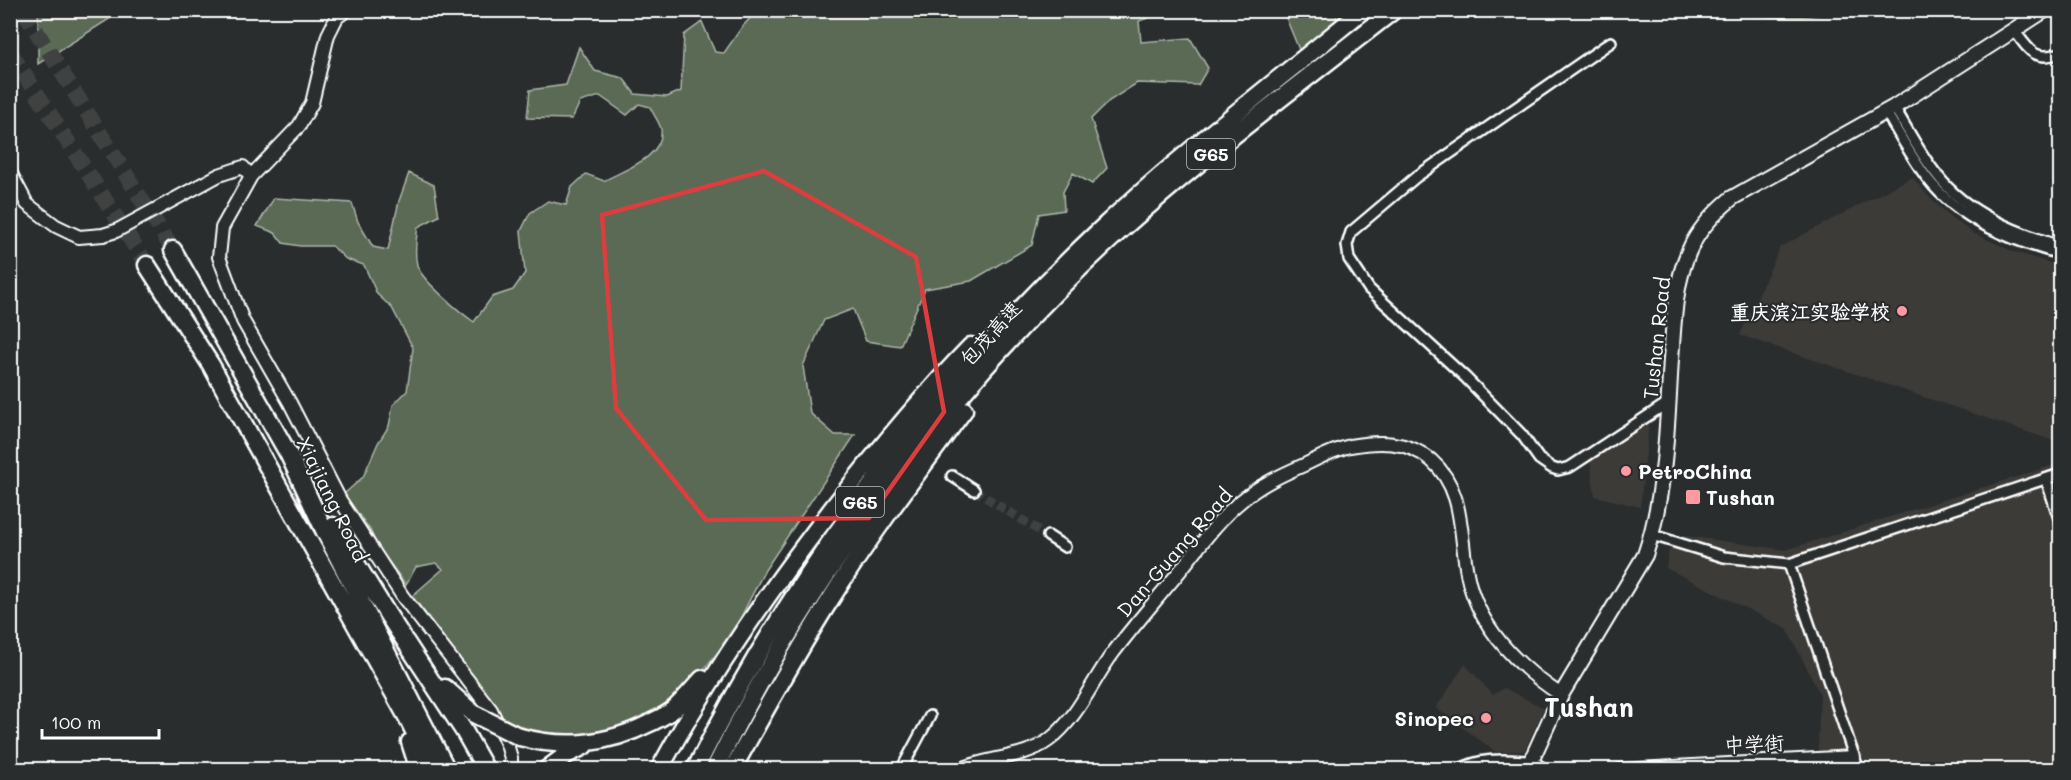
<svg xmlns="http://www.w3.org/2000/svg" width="2071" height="780" font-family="Mali,'LXGW WenKai TC',sans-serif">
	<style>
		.built { fill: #3d3a39 }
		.green { fill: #5a6b54; stroke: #acb5aa; stroke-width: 1.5 }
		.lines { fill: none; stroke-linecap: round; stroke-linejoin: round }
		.street-tunnel { stroke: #3f4243; stroke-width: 9; stroke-dasharray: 9 4.5; stroke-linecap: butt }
		.highway-tunnel { stroke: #3f4243; stroke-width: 16; stroke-dasharray: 16 8; stroke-linecap: butt }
		.street-casing { stroke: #fff; stroke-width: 14 }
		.secondary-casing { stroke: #fff; stroke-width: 16 }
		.primary-casing { stroke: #fff; stroke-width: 18 }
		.highway-casing { stroke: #fff; stroke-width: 21 }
		.street { stroke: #2a2d2e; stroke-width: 9 }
		.secondary { stroke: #2a2d2e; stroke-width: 12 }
		.primary { stroke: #2a2d2e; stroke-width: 14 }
		.highway { stroke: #2a2d2e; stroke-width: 16 }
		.highway-bridge-casing { stroke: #fff; stroke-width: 21; stroke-linecap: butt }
		.highway-bridge { stroke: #2a2d2e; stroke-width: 16 }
		.marked { fill: none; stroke: #da3e3e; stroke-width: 4.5; stroke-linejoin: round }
		.poi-dot { fill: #ff9aa2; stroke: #2a2d2e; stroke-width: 2 }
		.labels { text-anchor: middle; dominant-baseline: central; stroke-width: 4.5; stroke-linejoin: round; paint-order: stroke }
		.shield { fill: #2a2d2e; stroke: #bfc0c0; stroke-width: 1.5 }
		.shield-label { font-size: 18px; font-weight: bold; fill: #fff }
		.poi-label { font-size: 20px; font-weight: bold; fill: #fff; stroke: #2a2d2e; text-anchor: end }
		.street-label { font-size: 20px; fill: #fff; stroke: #2a2d2e }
		.district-label { font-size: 26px; font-weight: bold; fill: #fff; stroke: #2a2d2e }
	</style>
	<rect width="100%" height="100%" fill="#2a2d2e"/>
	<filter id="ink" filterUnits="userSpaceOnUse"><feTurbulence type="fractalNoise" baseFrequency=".0167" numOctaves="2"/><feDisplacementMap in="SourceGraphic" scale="12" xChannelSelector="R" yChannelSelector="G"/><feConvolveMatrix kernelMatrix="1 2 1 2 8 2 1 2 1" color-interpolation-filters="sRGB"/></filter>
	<g filter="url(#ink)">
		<path class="built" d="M1912,177L1932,200L1953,219L1973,233L2014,252L2060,266V440L2054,441L1740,335L1780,247Z
			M1649,424L1640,507L1595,496L1590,460Z
			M2060,463V769H1817L1820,694L1787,629L1666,568L1672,534L1786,550Z
			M1465,664L1493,695L1504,688L1544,708L1524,751L1496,752L1436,708Z"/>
		<path class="green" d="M38,11V10L122,11L38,64Z
			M755,11H1168L1139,21L1141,42L1190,38L1208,68L1198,85L1137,83L1109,101L1091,119L1107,168L1092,184L1073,173L1063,192L1064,210L1039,214L1032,245L971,281L925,289L900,346L866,341L853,309L824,320L803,366L810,413L835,435H855L765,570L731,636L704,669L677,697L651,716L614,728L582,735L541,734L504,725C476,680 445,638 412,596L443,569L436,563L416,567L406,585L378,547L370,530L344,494L363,477L378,443L389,426L393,405L407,391L413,348L392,308L377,294L364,265L346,259L332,246H300L283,243L275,233L257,226L274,198L352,203L358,222L373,247L388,250L399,201L409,173L434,185L439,216L418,227C416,239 414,253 417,265C420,279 461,313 474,322L492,297L513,290L525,273L521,231L530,213L548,201L566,205L572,187L586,174L604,181C623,170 665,157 661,129C660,123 653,114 650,107L639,104L627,115L600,96L580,102L572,119L527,118L530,90L566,85L579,47L595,71L623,78L635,94L667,97L681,91L684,35L702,22L715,52L724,53L742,27L754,14Z
			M1240,11H1336L1337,25L1300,52L1284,13L1246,14Z
			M1701,11H1836C1792,23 1745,14 1701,11Z"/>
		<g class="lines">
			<path class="street-tunnel" d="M974,490L1048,536"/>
			<path class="highway-tunnel" d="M23,10L173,250
				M10,52L147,265"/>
			<defs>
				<path id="street" d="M2014,30C2029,50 2034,62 2060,53
					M1611,42L1416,177L1351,232L1347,245L1349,259L1369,289L1465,377L1522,435L1539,459L1552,468L1558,470L1570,467L1669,402
					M1894,107C1908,130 1920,154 1937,175C1966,213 2015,232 2060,246
					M1886,112C1899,134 1912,158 1927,178C1959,220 2012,241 2060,254
					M952,476L974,490
					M2046,479L2060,521
					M1652,535L1724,557L1789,564
					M1048,536L1065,547
					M1856,762L1789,564L2060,474
					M901,770L930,716
					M1459,770C1480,757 1506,760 1530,761"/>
				<path id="secondary" d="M347,10L337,17L328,35L312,103L299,126L251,176L222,228L219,257L243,321L290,403L340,500L403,597L491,710L507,744L511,758V770
					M10,172L27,204L56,226L79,237L103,235L116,231L219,175L243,167L251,176
					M1530,761L1544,770
					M959,770C987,757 1024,759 1049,740C1078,718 1092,681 1113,653C1131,629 1151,606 1170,583C1193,556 1214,523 1241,501C1260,485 1281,475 1304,465C1319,458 1333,450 1350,446C1378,441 1407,440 1431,460C1471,495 1456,550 1473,595C1489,638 1523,670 1561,695
					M1620,770L1854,757
					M1787,770L1857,766"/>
				<path id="primary" d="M1527,770L1561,695L1645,555C1666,493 1667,424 1671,359C1674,323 1674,285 1689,251C1698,230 1715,212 1732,198L1894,107L2045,10"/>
				<path id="highway" d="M173,250L289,455L326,534L447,770
					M147,265L211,365L407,717L433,770
					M333,526L388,615L464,731L486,770
					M445,688L474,714
					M520,737C564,749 609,744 650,723C658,719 667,715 674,709C684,700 693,689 702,679
					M410,742L419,770
					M546,770L566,755L584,746
					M659,770C711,674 769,590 835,505C878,450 923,395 971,346
					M695,770C795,568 936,385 1099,231C1183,152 1275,83 1363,10
					M714,770C809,577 953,383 1112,238C1201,157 1299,85 1394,10
					M732,770C764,712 795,655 830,600C871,534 918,472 964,410"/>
			</defs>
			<use href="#street" class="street-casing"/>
			<use href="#secondary" class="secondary-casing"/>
			<use href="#primary" class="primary-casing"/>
			<use href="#highway" class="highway-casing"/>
			<use href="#street" class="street"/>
			<use href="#secondary" class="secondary"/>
			<use href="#primary" class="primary"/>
			<use href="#highway" class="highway"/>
			<defs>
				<path id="highway-bridge" d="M474,714L520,737"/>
			</defs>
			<use href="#highway-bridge" class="highway-bridge-casing"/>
			<use href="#highway-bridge" class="highway-bridge"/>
		</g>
	</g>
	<path class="marked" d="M764,171L916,257L944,412L869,518L706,520L616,408L602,215Z"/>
	<g class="poi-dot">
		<circle cx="1902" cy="311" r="6"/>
		<circle cx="1626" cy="471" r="6"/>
		<rect x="1685" y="489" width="16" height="16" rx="3"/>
		<circle cx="1486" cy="718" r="6"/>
	</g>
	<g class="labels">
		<g class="shield">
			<rect x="1187" y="139" width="48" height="30" rx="4.5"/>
			<rect x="836" y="487" width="48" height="30" rx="4.5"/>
		</g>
		<g class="shield-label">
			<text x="1211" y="154">G65</text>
			<text x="860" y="502">G65</text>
		</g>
		<g class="poi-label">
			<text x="1890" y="311">重庆滨江实验学校</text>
			<text x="1638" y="471" text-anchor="start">PetroChina</text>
			<text x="1706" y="497" text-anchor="start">Tushan</text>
			<text x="1474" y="718">Sinopec</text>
		</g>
		<g class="street-label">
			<text transform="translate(990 333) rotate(-48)">包茂高速</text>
			<text transform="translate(1656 338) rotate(-84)">Tushan Road</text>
			<text transform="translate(333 499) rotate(64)">Xiajiang Road</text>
			<text transform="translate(1174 552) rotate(-49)">Dan-Guang Road</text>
			<text transform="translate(1754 743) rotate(-3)">中学街</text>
		</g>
		<g class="district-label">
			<text x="1589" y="707">Tushan</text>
		</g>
	</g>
	<rect width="2071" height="780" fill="none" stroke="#2a2d2e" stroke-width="36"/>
	<rect x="18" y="18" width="2035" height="744" fill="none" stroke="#fff" stroke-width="2" filter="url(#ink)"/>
	<path d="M42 729v9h117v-9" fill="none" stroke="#ffffff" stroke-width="3"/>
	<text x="51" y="729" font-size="18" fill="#ffffff" stroke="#2a2d2e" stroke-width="4.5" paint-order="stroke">100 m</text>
</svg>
